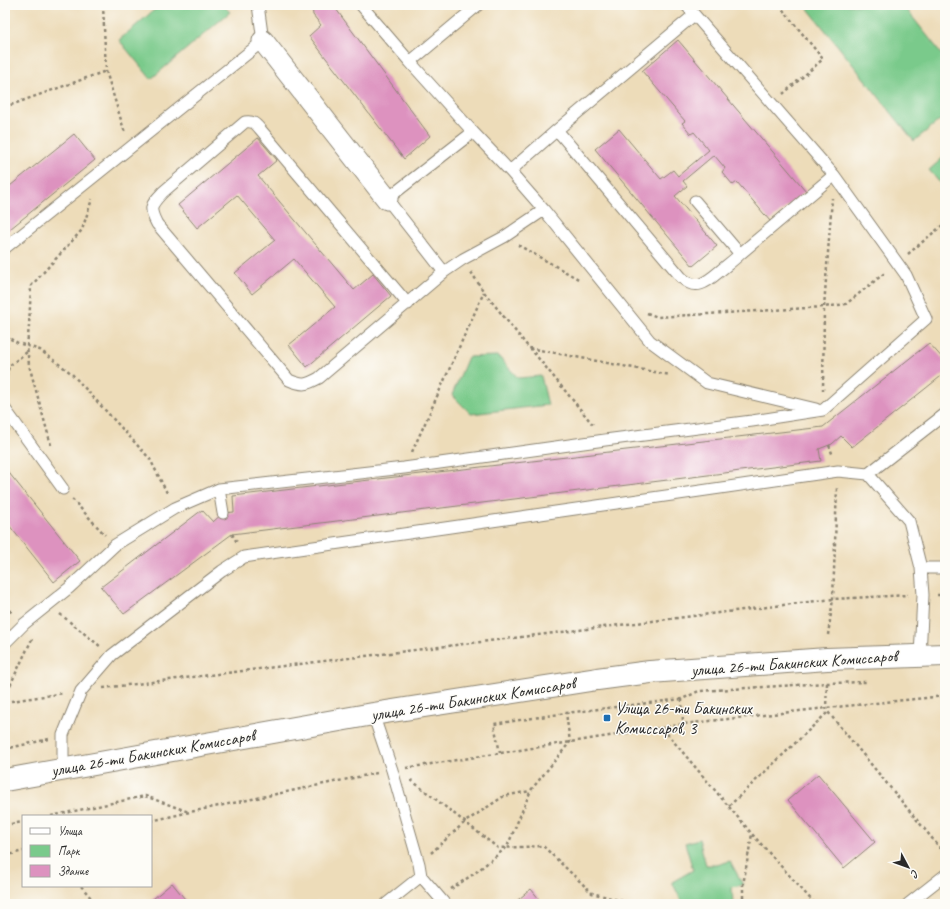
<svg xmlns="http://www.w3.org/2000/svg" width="950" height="909" font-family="Caveat,sans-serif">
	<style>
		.green { fill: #7aca8b; stroke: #527a5b }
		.building { fill: #dd92bf }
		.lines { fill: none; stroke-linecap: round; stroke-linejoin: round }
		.lane-casing { stroke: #8c8472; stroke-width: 13 }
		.street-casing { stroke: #8c8472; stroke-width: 23 }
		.secondary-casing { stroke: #8c8472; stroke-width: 24 }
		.path { stroke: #8c8472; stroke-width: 2.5; stroke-dasharray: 3 3; stroke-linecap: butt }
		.lane { stroke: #fff; stroke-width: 11 }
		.street { stroke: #fff; stroke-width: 21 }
		.secondary { stroke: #fff; stroke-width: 22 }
		.poi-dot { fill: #1f6fb2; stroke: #fdfcf7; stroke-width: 1.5 }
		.labels { text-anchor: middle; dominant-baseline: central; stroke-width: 3; stroke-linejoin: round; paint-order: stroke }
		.street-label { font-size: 17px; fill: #2b2b2b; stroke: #fdfcf7 }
		.poi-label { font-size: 17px; fill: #2b2b2b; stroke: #fdfcf7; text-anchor: start }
	</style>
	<rect width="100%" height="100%" fill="#fdfcf7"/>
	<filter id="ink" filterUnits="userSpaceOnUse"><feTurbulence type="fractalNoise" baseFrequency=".025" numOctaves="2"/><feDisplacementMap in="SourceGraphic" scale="8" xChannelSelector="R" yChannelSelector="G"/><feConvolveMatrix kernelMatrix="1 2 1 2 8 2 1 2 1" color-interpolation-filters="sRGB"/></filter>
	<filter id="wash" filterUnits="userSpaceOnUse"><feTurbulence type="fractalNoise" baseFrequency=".012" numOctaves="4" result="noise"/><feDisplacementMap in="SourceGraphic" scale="16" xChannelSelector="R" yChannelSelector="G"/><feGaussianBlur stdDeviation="0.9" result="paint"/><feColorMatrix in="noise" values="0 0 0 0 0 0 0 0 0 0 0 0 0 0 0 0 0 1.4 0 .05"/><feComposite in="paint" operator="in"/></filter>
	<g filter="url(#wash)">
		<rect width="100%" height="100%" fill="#eddcb9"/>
		<path class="green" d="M160,5H223L230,12L151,79L119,40Z
			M805,5H903L945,58V116L914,141Z
			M945,156V189L929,170Z
			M498,356L518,378L541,376L548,405L471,414L452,395L468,357Z
			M699,839L706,865H717L730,861L743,885L732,887L733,904H683L672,882L693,870L685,843Z"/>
		<g id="blocks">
			<path class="building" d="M312,5H333L430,136L404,159L309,36L321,25L313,15Z
				M678,40L806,191L770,221L737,182L733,185L722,172L725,168L714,155L683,181L687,186L675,196L717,246L693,266L595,149L619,129L661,179L673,170L678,176L709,150L694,132L691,134L682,123L685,121L642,71Z
				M74,134L95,160L5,233V190Z
				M258,138L277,160L258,176L354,290L373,274L391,296L307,367L289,345L335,307L294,259L252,294L235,273L275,240L237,195L197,228L178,205Z
				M929,343L945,361V373L852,447L841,436L832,444L819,449L821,461L232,534L124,614L101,587L202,510L213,522L223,513L234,512L233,496L823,427Z
				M5,468L80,561L54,582L5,520Z
				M818,774L875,842L844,868L788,800Z
				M172,883L189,904H147Z
				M531,889L543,904H513Z"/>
		</g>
	</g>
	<g filter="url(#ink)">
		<use href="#blocks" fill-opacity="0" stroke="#8c8472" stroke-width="1"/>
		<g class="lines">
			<defs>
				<path id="lane" d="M361,5L410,62L473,132L510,171L544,210L650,341L707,383L816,409
					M410,62L478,5
					M557,130L694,15
					M473,132L387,199L444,272L463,259L504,237L544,210
					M510,171L557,130L681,277C696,292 707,282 720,271C727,265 734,260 740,254L695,201
					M5,248L263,41L258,5
					M740,254L834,175
					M408,304L260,129C255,123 253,121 245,122L163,192C151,205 148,207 157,224L289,380C303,386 306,385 319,378L444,272
					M5,409L63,489
					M868,474L945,414
					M219,489L223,513
					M921,568H945
					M5,643L24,624L69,588L115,545L175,508L219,489L404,468L605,440L752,421L823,410L926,319L906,275L834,175L686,5
					M373,714L392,770L419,864L421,876L386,904
					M63,769V735L81,691L112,655L222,571L244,557L838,471L868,474L909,521L921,568L923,595L920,656
					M421,876L445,904
					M908,904L945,875"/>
				<path id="street" d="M263,41L387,199"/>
				<path id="secondary" d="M5,780L373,714L597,679L650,672L827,659L945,655"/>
			</defs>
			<use href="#lane" class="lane-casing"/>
			<use href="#street" class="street-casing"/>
			<use href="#secondary" class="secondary-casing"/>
			<path class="path" d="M103,5L106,71L125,133
				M779,5L823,59L783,94
				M5,107L106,71
				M518,245L580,280
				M908,254L945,223
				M471,272L484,292L529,348L670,375
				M647,313L658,317L824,307L846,304L886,272
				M5,336L18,343L40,350L71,373L150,459L168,495
				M530,348L594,426
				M5,382L9,366L27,352
				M823,391L824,307L832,198
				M51,445L29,365L27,346L29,326L31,286L82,230L92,199
				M829,445L833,456
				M412,452L484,292
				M72,499L105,535
				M232,534L238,544
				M937,595H945
				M5,606L13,614
				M60,614L101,647
				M828,635L833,599L837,487
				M827,683L826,708L828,712L945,854
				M103,688L833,599L908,595
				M5,696L32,639
				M682,699L683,724
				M5,702L64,693
				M663,729L752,834L815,904
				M5,749L49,739
				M500,753L494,724L566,713L682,699L699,691L827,683L867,682
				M406,768L634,732L662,728L683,724L826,708L945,696
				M411,780L498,848L543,846L592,893L633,904
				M729,806L828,712
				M51,816L145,796L189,812
				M151,821L190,812L377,773
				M5,825L23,822
				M431,853L465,822L504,796L530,791
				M5,856L23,851
				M81,886L96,904
				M451,889L475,873L507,847L531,790L570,742L566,713
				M743,904V885L752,834"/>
			<use href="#lane" class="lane"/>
			<use href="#street" class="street"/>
			<use href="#secondary" class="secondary"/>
		</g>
	</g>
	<rect class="poi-dot" x="603" y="714" width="8" height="8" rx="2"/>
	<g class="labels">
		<g class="street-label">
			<text transform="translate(794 663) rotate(-4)">улица 26-ти Бакинских Комиссаров</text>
			<text transform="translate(473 699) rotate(-9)">улица 26-ти Бакинских Комиссаров</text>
			<text transform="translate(153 753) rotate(-10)">улица 26-ти Бакинских Комиссаров</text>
		</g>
		<g class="poi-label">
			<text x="615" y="708">Улица 26-ти Бакинских<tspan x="615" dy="20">Комиссаров, 3</tspan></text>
		</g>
	</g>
	<rect width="950" height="909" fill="none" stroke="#fdfcf7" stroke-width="20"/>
	<rect x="22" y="815" width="130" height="72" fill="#fdfcf7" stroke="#a9a8a5"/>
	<rect x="30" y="828" width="20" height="6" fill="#ffffff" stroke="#a9a8a5"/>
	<text x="58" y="835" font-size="12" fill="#2b2b2b">Улица</text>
	<rect x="30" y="845" width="20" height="12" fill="#7aca8b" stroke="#a9a8a5"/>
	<text x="58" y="855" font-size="12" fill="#2b2b2b">Парк</text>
	<rect x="30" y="865" width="20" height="12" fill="#dd92bf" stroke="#a9a8a5"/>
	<text x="58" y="875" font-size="12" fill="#2b2b2b">Здание</text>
	<g transform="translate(908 867) rotate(131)" stroke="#fdfcf7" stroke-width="3" paint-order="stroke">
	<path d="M0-3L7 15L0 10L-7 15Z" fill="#2b2b2b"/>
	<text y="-6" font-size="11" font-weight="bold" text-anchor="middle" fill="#2b2b2b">С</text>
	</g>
</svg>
